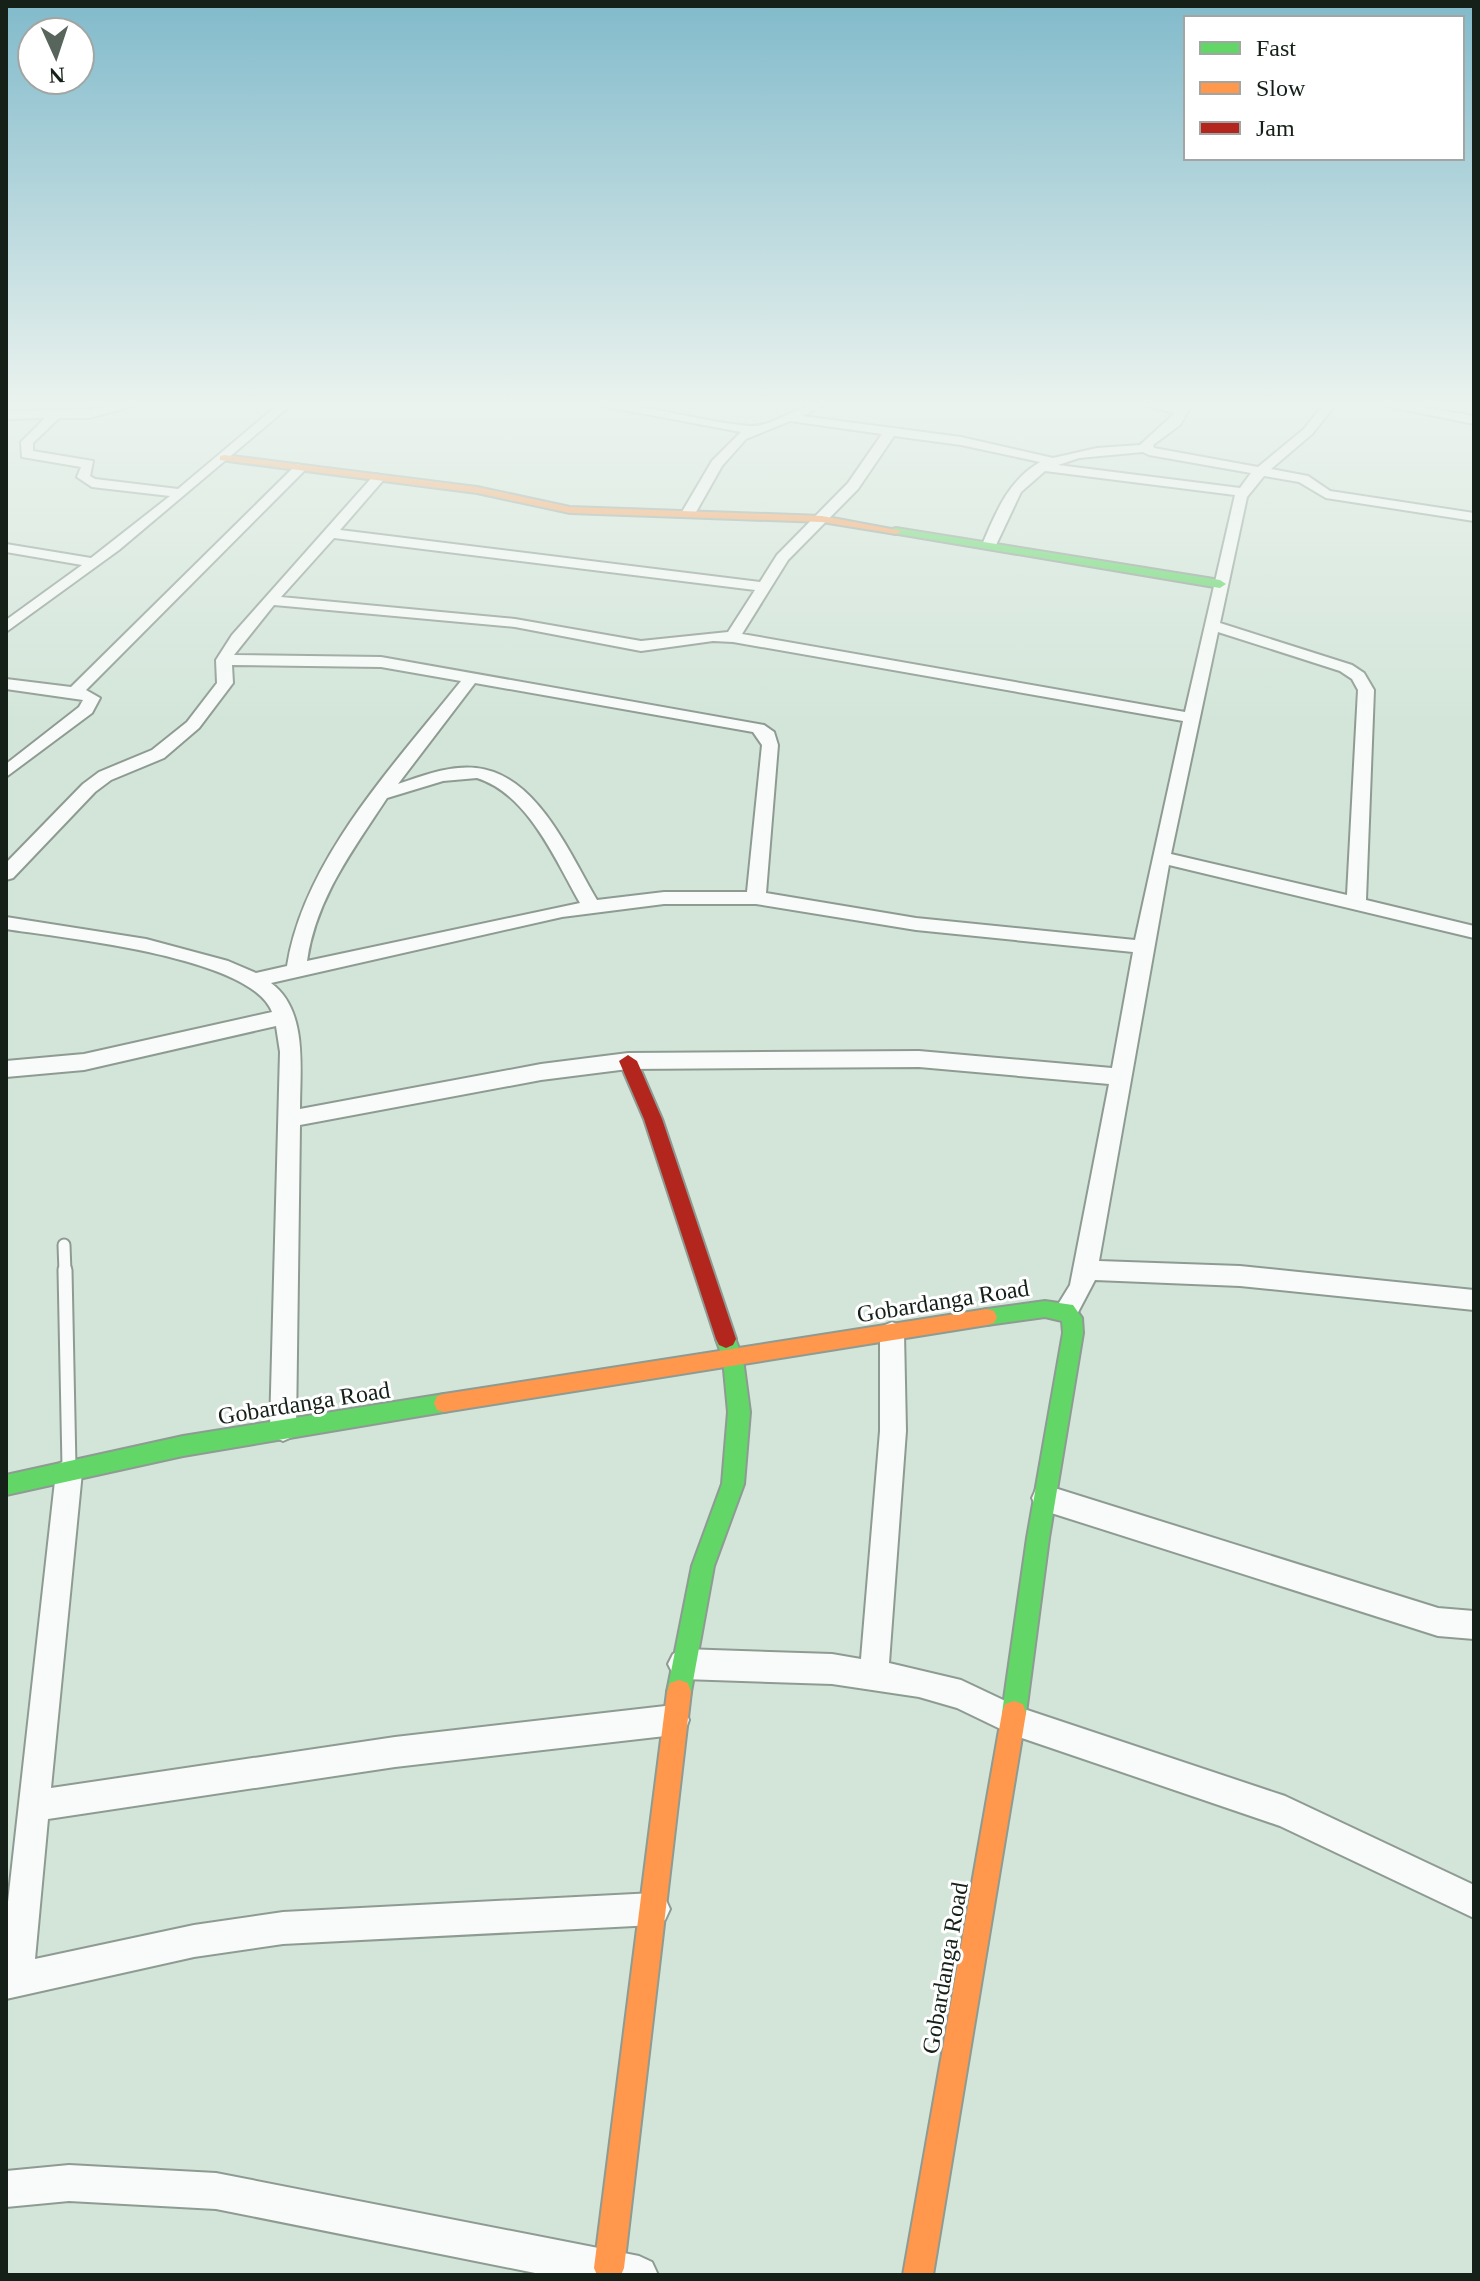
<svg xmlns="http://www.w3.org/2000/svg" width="1480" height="2281" font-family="'Times New Roman',serif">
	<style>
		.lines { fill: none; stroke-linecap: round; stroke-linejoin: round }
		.lane-far1-casing { stroke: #8e9b93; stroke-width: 15 }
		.lane-casing { stroke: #8e9b93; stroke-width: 17 }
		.street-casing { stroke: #8e9b93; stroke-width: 4 }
		.fast-casing { stroke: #8e9b93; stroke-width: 4 }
		.slow-casing { stroke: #8e9b93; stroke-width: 4 }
		.jam-casing { stroke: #8e9b93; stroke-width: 4 }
		.lane-far1 { stroke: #f8fbf9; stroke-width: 11 }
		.lane { stroke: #f8fbf9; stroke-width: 13 }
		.street { fill: #f8fbf9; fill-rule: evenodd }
		.fast { fill: #63d668; fill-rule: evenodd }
		.slow { fill: #ff974d; fill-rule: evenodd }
		.jam { fill: #b3261e; fill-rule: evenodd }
		.labels { text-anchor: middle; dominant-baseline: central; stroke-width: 6; stroke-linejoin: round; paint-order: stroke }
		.near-street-label { font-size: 24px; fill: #142018; stroke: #fff }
	</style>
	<rect width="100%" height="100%" fill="#d3e5d9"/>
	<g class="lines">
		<defs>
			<path id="lane-far1" d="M64,1245L65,1272"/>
			<path id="lane" d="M65,1270L69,1467"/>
			<path id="street" d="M119,404H140L89,418H59L33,443V451L93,461L90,476L95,479L178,489L279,404H292L119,550L6,632V620L82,565L6,552V544L91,558L170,496L92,487L77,477L81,467L22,457L21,442L45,418L6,419V411L89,410Z
				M592,404C645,402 697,422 750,426C773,427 799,404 826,404L802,416L961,437L1053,458L1097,448L1140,445L1175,413L1139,404L1178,407L1192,404L1180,425L1153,445L1154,448L1258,467L1304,429L1324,404H1336L1312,434L1271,469L1308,476L1330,491L1474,513V521L1326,498L1299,482L1264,476L1247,497L1220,623L1352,665L1364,673L1374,690L1366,900L1474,926V938L1169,865L1099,1261L1240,1266L1474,1290V1310L1240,1286L1095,1280L1075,1318L1066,1321L1057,1318L1054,1311L1070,1285L1109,1084L919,1067L628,1069L541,1080L300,1125L296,1429L292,1437L283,1441L274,1437L270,1429L280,1052L276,1026L84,1070L6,1077V1061L84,1054L272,1012C251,956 62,938 6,929V917L146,939L228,961L256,973L287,966C304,859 395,764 461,681L381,667L232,665L233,683L199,728L164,758L111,780L95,792L13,878L6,880V863L83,784L99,772L152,750L187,722L217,683L216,660L232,635L375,474L386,477L340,530L760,582L777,555L848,483L882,434L790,421L746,439L722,466L696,512L689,516L682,512L712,461L741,432ZM894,436L961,445L1040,462C1008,481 996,512 982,545L989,549L996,545L1021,492L1045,471L1235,495L1185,712L742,634L788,560L858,489ZM1143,452L1149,455L1251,473L1240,488L1058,465L1079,458ZM334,538L755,590L728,632L641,641L515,619L281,597ZM274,605L515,627L641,651L713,641L733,642L1183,721L1135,940L916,918L766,893L778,745L774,732L764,725L381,657L234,655ZM1218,632L1340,671L1352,679L1358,690L1347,895L1171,854ZM475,683L753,732L762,745L747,892H664L597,900C570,855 537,774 476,768C450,765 422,776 398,784ZM477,778C528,794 555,859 580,903L307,961C316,898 353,850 387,798L443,781ZM664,904H756L916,930L1133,952L1112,1068L919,1051L628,1053L541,1064L300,1109C300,1068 308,1010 271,983L562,917Z
				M1377,404H1402L1474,416V424Z
				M297,464L308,467L86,690L100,698L92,713L6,777V764L79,707L83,700L6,689V679L71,687Z
				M892,1322L901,1326L904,1333L906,1431L889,1663L961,1680L1018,1707L1285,1796L1474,1885V1918L1280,1826L1013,1735L957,1708L919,1697L832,1684L683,1679L673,1674L668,1664L673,1654L683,1649L832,1654L861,1659L880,1431V1333L883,1326Z
				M69,1460L78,1463L82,1472L51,1788L395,1737L674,1705L685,1709L689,1720L685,1731L674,1735L395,1767L48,1819L35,1959L194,1925L283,1912L654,1893L665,1898L670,1909L665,1920L654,1925L283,1944L194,1957L6,1999V1920L56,1472L60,1463Z
				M1045,1485L1438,1608L1474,1611V1639L1438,1636L1045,1511L1036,1507L1032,1498L1036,1489Z
				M69,2165L216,2173L639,2256L652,2262L658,2275H545L216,2209L69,2201L6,2207V2171Z"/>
			<path id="fast" d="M896,528L1220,580L1226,584L1220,588L892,533V529Z
				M1045,1301L1073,1305L1082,1318L1083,1333L1049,1538L1026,1713L1023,1722L1014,1725L1005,1722L1002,1713L1027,1538L1063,1333L1062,1321L1045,1317L987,1325L980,1323L977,1317L980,1311L987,1309Z
				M726,1330L733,1333L743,1359L750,1412L744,1484L714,1566L691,1692L688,1701L679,1704L670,1701L667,1692L692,1566L722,1484L728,1412L723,1359L716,1339L719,1333Z
				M444,1394L451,1396L454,1403L451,1410L444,1412L183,1456L6,1495V1475L183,1436Z"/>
			<path id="slow" d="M224,455L477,487L570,507L822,516L902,531L896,534L822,522L570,513L477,493L220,460V456Z
				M987,1309L994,1311L997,1317L994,1323L987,1325L444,1412L437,1410L434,1403L437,1396L444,1394Z
				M679,1680L688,1683L691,1692L624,2268L621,2275H597L594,2268L667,1692L670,1683Z
				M1014,1701L1023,1704L1026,1713L933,2275H903L1002,1713L1005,1704Z"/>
			<path id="jam" d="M628,1055L637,1061L662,1119L736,1339L733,1345L726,1348L719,1345L716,1339L644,1119L619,1061Z"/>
		</defs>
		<use href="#lane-far1" class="lane-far1-casing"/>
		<use href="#lane" class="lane-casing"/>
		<use href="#street" class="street-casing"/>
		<use href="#fast" class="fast-casing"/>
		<use href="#slow" class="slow-casing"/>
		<use href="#jam" class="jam-casing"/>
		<use href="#lane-far1" class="lane-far1"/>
		<use href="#lane" class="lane"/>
		<use href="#street" class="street"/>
		<use href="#fast" class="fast"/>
		<use href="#slow" class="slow"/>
		<use href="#jam" class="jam"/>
	</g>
	<linearGradient id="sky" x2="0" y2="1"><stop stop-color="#81bacb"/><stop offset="0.56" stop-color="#ebf3ee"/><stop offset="1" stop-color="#ebf3ee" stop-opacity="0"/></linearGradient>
	<rect width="1480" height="723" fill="url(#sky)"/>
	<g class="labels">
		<g class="near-street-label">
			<text transform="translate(943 1301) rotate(-9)">Gobardanga Road</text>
			<text transform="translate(304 1403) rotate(-9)">Gobardanga Road</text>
			<text transform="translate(945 1968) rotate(-80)">Gobardanga Road</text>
		</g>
	</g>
	<rect width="1480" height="2281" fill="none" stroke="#142018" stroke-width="16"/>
	<rect x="1184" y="16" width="280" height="144" fill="#ffffff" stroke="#a1a6a3" stroke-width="2"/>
	<rect x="1200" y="42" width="40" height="12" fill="#63d668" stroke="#a1a6a3" stroke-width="2"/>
	<text x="1256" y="56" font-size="24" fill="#142018">Fast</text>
	<rect x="1200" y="82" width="40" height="12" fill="#ff974d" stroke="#a1a6a3" stroke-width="2"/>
	<text x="1256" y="96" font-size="24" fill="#142018">Slow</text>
	<rect x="1200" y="122" width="40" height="12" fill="#b3261e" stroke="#a1a6a3" stroke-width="2"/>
	<text x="1256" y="136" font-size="24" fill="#142018">Jam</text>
	<g transform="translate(56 56) rotate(177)"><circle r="38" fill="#ffffff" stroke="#a1a6a3" stroke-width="2"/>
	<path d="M0-6L14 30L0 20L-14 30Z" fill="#57655c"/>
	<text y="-12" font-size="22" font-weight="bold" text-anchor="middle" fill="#142018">N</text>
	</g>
</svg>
